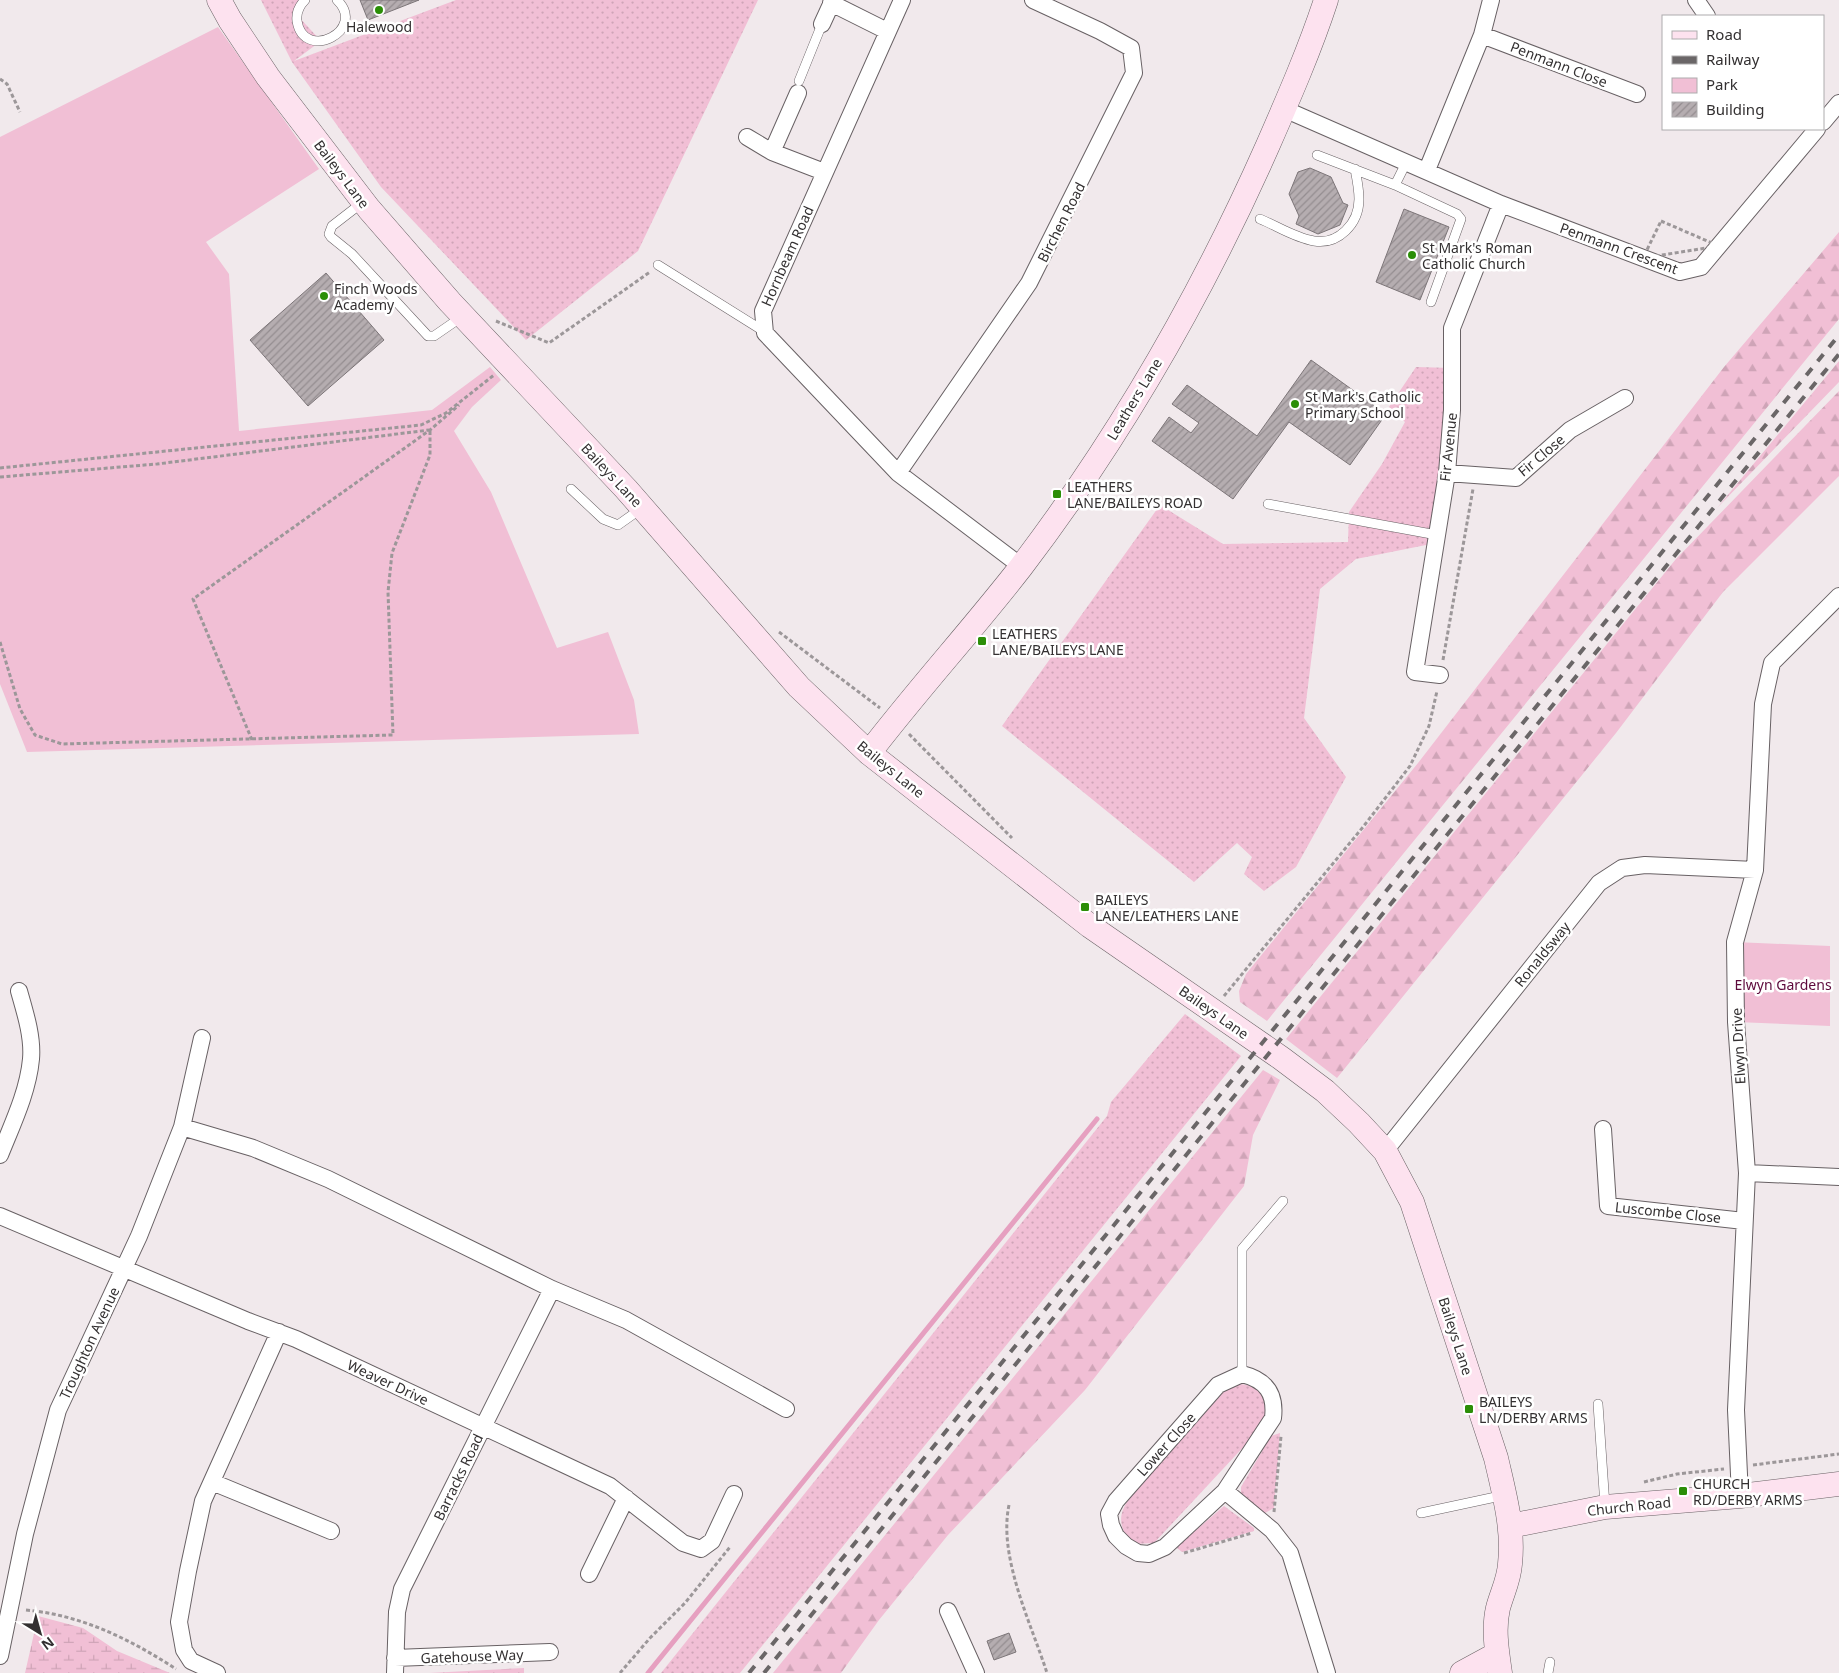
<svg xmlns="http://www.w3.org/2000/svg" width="1839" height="1673" font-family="'Noto Sans',sans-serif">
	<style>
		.grass { fill: url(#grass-dots) }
		.forest { fill: url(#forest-firs) }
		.wetland { fill: url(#wetland-marsh) }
		.park { fill: #f1bfd5 }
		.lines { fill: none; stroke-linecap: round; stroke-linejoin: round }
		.stream { stroke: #e6a0c0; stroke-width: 5 }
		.building { fill: url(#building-hatch); stroke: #7c7578 }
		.lane-casing { stroke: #686164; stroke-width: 10 }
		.street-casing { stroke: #686164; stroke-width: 18 }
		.secondary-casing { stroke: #686164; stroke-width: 25 }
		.path { stroke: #9c9799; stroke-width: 3; stroke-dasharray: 4 2.5; stroke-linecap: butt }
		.lane { stroke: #fff; stroke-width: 9 }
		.street { stroke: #fff; stroke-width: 16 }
		.secondary { stroke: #fde2ef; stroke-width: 24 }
		.rail { stroke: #6a6667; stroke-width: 4; stroke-dasharray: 9 9; stroke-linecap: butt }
		.poi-dot { fill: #2b8e07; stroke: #fff; stroke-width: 2 }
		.labels { text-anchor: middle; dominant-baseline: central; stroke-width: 5; stroke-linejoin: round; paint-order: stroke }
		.poi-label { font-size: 14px; fill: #333031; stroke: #fff; text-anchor: start }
		.street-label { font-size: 14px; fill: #333031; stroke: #fff }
		.park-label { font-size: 14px; fill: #5d0a3c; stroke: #fff }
	</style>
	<defs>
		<pattern id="grass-dots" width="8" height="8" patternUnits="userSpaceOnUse" patternTransform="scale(1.25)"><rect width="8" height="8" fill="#f1bfd5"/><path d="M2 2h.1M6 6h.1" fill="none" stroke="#cfa4b7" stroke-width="1.8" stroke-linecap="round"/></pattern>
		<pattern id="forest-firs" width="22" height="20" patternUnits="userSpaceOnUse" patternTransform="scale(1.25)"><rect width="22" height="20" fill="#f1bfd5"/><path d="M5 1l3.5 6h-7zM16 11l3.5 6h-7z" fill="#cfa4b7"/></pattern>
		<pattern id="wetland-marsh" width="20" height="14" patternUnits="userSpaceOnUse" patternTransform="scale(1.25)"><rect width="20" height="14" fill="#f1bfd5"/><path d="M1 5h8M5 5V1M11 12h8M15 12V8" fill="none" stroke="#cfa4b7"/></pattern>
		<pattern id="building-hatch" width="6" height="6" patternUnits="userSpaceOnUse" patternTransform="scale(1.25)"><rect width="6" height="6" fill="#b5adb0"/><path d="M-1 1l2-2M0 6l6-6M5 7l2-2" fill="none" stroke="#948d90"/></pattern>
	</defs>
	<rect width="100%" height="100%" fill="#f1e9ec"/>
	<path class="grass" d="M261,0H306L297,15L321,41L294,61L456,0H758L638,251L526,340L381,187L292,62Z
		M1416,367L1452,368L1436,543L1356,559L1320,589L1304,718L1346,777L1296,867L1264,891L1244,874L1252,857L1237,843L1194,882L1002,726L1160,505L1223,544L1348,542L1349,512L1382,464L1405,422L1389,407Z
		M1185,1014L1241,1056L740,1673H661L1107,1116L1111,1102Z
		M1238,1384C1267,1385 1269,1403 1263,1426L1154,1543L1135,1544L1129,1541C1119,1525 1118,1515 1129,1499L1226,1389Z
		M1280,1433L1274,1508L1265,1513L1241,1494V1487L1271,1436Z
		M1224,1506L1254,1528V1531L1182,1552L1177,1548L1181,1543Z"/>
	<path class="forest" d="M1839,232V319L1267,1021L1240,1002L1239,991L1246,974L1418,763L1724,367Z
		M1839,361V382L1717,508Z
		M1839,391V476L1723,592L1616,733L1337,1078L1286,1039L1676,559Z
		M1263,1070L1280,1080L1253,1135L1244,1186L1085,1390L948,1535L879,1620L841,1673H773Z"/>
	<path class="wetland" d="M38,1616L83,1628L117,1651L170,1673H25Z
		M524,1668V1673H429Z"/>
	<path class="park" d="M218,27L319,169L206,242L229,274L239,431L432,410L490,367L501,380L472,407L454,431L491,492L557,648L608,632L634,700L639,734L27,752L0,684V137Z
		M1735,942L1830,946V1026L1736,1022Z"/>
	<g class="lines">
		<path class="stream" d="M648,1673L1097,1119"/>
	</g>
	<path class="building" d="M360,0H419L368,20Z
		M1310,168L1331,177L1343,203L1348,205L1340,225L1318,234L1296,224L1299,216L1289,194L1298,172Z
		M1404,209L1449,227L1420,300L1376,282Z
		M326,273L384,340L308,406L250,340Z
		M1311,360L1386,414L1350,465L1289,422L1233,499L1152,441L1169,417L1191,433L1199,423L1172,404L1187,385L1257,436Z
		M1009,1633L1016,1652L994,1660L987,1641Z"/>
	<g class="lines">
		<defs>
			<path id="lane" d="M305,0C299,6 296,13 297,21C304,63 368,30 337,0
				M799,81L822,24
				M1317,155L1395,185L1407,161
				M1395,185L1457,214L1461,219L1431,302
				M363,202L332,226L329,234L331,237L352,254L428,336H434L463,316
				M1260,219C1277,226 1295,238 1314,241C1338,245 1359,224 1359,199C1359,189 1357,179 1355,169
				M658,265L765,332
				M571,489L603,519L618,525L642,508
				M1268,504L1437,535
				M1242,1374V1249L1283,1201
				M1598,1404L1605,1506
				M1421,1513L1505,1495
				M1548,1673L1550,1662"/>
			<path id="street" d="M902,0L763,311L765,333L898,473L1021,566
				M1696,0L1707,16
				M831,3L887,31
				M822,24L833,0
				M1482,35L1637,94
				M1284,109L1501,204L1680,272L1701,267L1817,129
				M1823,122L1839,103
				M747,137L772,152L824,172
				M772,152L798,93
				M1427,170L1482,35L1491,0
				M898,473L1029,283L1134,73L1131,48L1100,31L1033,0
				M1447,473L1516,478L1570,430L1625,398
				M1440,675L1415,672L1447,473L1452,410V328L1501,204
				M182,1127L253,1148L328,1179L552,1289L626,1320L786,1409
				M1603,1129L1608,1206L1744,1221
				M1385,1151L1599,883L1622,868L1645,865L1755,870
				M0,1155C12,1125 28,1092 31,1059C33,1037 25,1012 19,991
				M1747,1173L1839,1177
				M0,1216L248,1321L296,1339L610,1486L683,1543L701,1549L712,1541L734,1494
				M1242,1374C1266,1380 1276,1393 1273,1418L1225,1491L1165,1547L1149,1554L1138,1553L1126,1546L1116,1536L1111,1525L1109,1514L1116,1501L1218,1385Z
				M212,1482L331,1531
				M1225,1491L1272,1530L1290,1553L1327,1673
				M1740,1496L1736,1410L1747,1173L1736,1022L1735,942L1755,870L1763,704L1772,663L1839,596
				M589,1574L626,1498
				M948,1611L976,1673
				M0,1656L25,1534L58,1410L139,1236L182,1127L202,1038
				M395,1658L550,1652
				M217,1673L191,1661L184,1650L179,1622L188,1571L203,1501L279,1332
				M395,1673L397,1612L402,1589L552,1289"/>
			<path id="secondary" d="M219,0L230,20L268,77L369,209L450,302L626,489L799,687L869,753L1090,926L1281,1058L1325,1091L1359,1123L1385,1151L1412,1202L1496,1458C1504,1493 1514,1528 1510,1564C1509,1580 1502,1593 1498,1608C1493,1629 1497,1652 1500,1673
				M869,753C918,689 972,630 1021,567C1120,437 1202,294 1268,145C1289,97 1310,49 1326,0
				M1510,1526L1605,1507L1740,1496L1839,1484
				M1462,1673L1497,1654"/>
		</defs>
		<use href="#lane" class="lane-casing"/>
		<use href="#street" class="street-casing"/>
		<use href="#secondary" class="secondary-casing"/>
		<path class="path" d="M0,79L7,84L20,112
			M1661,221L1719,246L1643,258Z
			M496,321L549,343L650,272
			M0,468L421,425L446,413L494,375
			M0,477L157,464L429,430
			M779,632L880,708
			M0,642L20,709L35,735L62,744L393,735L388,592L392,553L430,455V430
			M1443,660L1473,489
			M909,734L1012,838
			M252,740L193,599L430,430L459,405
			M1224,996L1363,827L1410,766L1429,726L1437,691
			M1753,1465L1839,1454
			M1644,1482L1677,1474L1724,1469
			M1009,1505C998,1557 1031,1623 1047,1673
			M1274,1512L1281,1436
			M1184,1553L1252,1533
			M26,1610C81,1615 130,1639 176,1669
			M620,1673L650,1638L685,1603L730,1547"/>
		<use href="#lane" class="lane"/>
		<use href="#street" class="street"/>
		<use href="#secondary" class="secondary"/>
		<path class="rail" d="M749,1673L1839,335
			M764,1673L1839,354"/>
	</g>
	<g class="poi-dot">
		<circle cx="379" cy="10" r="5"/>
		<circle cx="1412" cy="255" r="5"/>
		<circle cx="324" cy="296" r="5"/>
		<circle cx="1295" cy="404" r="5"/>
		<rect x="1052" y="489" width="10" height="10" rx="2.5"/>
		<rect x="977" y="636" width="10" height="10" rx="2.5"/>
		<rect x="1080" y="902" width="10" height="10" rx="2.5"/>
		<rect x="1464" y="1404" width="10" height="10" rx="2.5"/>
		<rect x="1678" y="1486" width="10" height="10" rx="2.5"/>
	</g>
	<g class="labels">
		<g class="poi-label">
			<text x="379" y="26" text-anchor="middle">Halewood</text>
			<text x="1422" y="247">St Mark's Roman<tspan x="1422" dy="16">Catholic Church</tspan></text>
			<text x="334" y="288">Finch Woods<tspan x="334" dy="16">Academy</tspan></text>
			<text x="1305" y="396">St Mark's Catholic<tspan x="1305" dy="16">Primary School</tspan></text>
			<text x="1067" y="486">LEATHERS<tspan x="1067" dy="16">LANE/BAILEYS ROAD</tspan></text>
			<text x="992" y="633">LEATHERS<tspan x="992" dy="16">LANE/BAILEYS LANE</tspan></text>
			<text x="1095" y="899">BAILEYS<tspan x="1095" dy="16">LANE/LEATHERS LANE</tspan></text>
			<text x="1479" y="1401">BAILEYS<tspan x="1479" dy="16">LN/DERBY ARMS</tspan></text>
			<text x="1693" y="1483">CHURCH<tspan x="1693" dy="16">RD/DERBY ARMS</tspan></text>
		</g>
		<g class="street-label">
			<text transform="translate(1559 64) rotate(21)">Penmann Close</text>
			<text transform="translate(342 174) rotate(53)">Baileys Lane</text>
			<text transform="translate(1061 222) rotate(-63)">Birchen Road</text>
			<text transform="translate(1619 248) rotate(20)">Penmann Crescent</text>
			<text transform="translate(787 256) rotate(-66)">Hornbeam Road</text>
			<text transform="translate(1134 399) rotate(-59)">Leathers Lane</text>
			<text transform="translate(1448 447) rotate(-84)">Fir Avenue</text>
			<text transform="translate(1541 455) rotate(-40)">Fir Close</text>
			<text transform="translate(612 475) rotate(47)">Baileys Lane</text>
			<text transform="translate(891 769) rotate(39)">Baileys Lane</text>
			<text transform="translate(1542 954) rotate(-51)">Ronaldsway</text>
			<text transform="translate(1214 1012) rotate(35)">Baileys Lane</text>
			<text transform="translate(1738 1046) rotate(-93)">Elwyn Drive</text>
			<text transform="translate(1668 1212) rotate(6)">Luscombe Close</text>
			<text transform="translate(1456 1336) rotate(72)">Baileys Lane</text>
			<text transform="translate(89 1343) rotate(-65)">Troughton Avenue</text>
			<text transform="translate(388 1382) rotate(25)">Weaver Drive</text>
			<text transform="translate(1166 1444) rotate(-48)">Lower Close</text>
			<text transform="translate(458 1477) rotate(-64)">Barracks Road</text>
			<text transform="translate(1629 1506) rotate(-6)">Church Road</text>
			<text transform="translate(472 1656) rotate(-2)">Gatehouse Way</text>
		</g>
		<g class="park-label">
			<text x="1783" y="984">Elwyn Gardens</text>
		</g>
	</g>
	<rect x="1662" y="15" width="162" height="115" fill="#ffffff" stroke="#adacad"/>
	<rect x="1672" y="31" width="25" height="8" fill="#fde2ef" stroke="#adacad"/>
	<text x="1706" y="40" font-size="15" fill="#333031">Road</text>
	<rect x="1672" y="56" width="25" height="8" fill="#6a6667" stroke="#adacad"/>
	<text x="1706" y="65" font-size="15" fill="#333031">Railway</text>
	<rect x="1672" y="78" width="25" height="15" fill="#f1bfd5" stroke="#adacad"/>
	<text x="1706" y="90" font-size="15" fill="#333031">Park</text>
	<rect x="1672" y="102" width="25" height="15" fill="url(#building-hatch)" stroke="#adacad"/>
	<text x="1706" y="115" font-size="15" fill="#333031">Building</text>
	<g transform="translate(40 1633) rotate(143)" stroke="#ffffff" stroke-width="4" paint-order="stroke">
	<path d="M0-4L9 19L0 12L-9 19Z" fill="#333031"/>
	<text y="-8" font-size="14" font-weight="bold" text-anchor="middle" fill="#333031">N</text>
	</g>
</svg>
